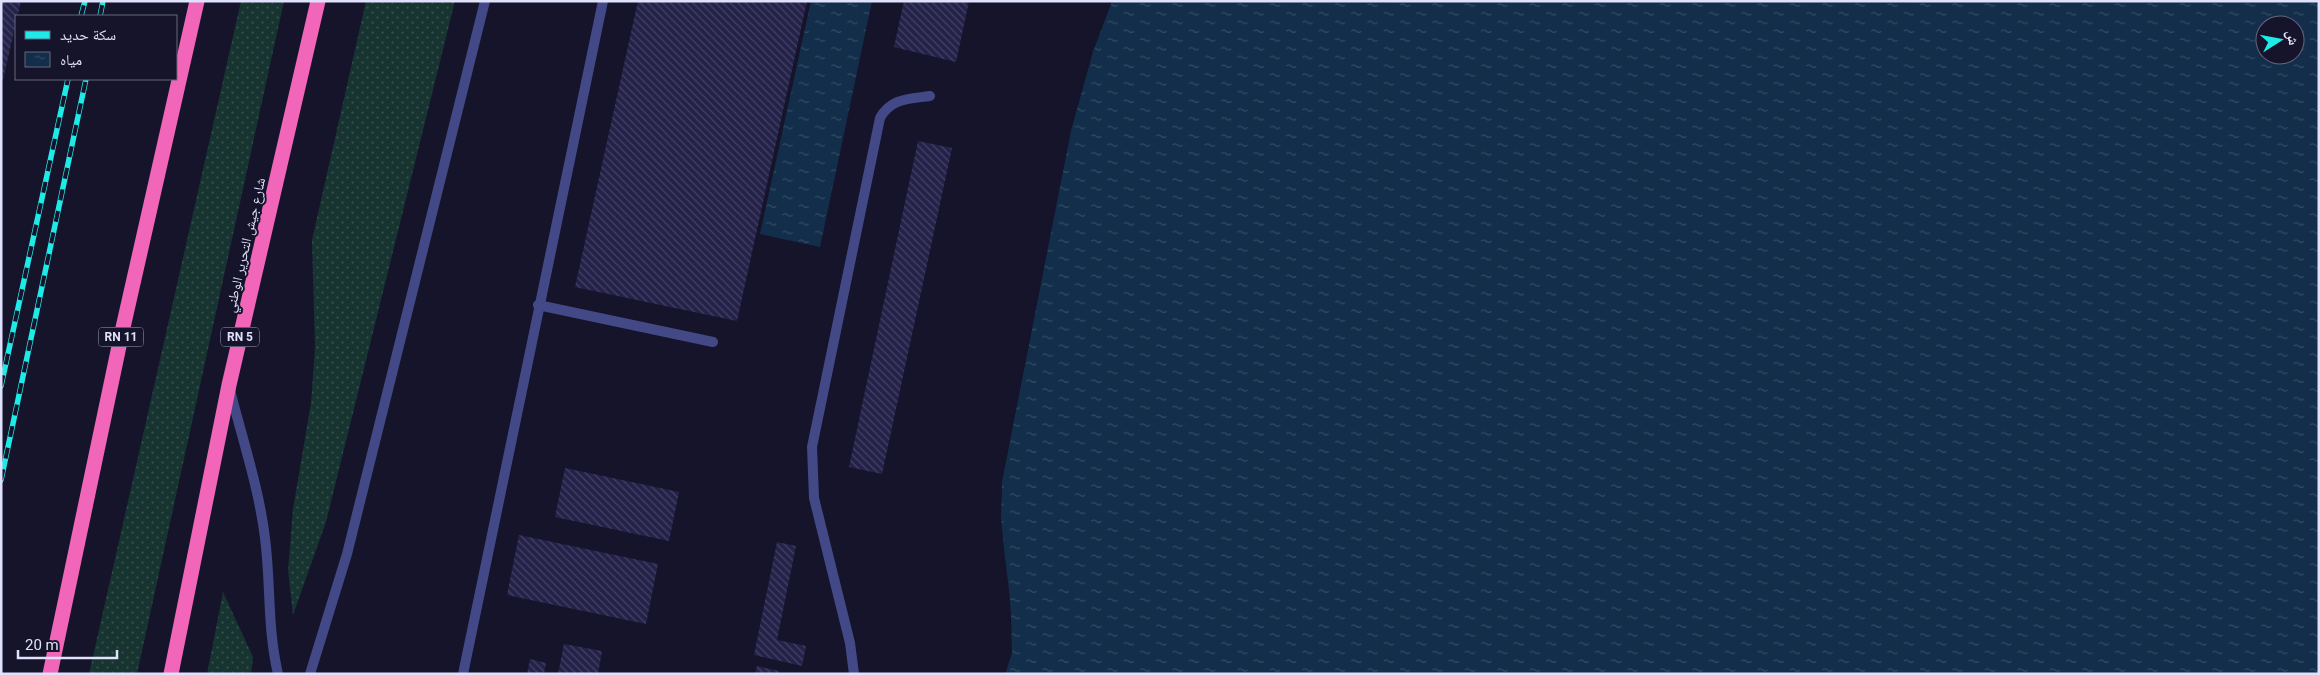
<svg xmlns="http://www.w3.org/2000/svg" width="2320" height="675" font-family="Roboto,'Noto Naskh Arabic',sans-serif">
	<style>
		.grass { fill: url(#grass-dots) }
		.water { fill: url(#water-ripples); fill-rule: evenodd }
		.pier { fill: #15142b }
		.building { fill: url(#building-back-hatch) }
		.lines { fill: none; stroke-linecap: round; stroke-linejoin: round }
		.service { stroke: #434986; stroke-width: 10 }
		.motorway { stroke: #f266b9; stroke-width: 15 }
		.rail-casing { stroke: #1eebe8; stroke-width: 5.5 }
		.rail { stroke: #15142b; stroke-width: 4; stroke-dasharray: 11; stroke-linecap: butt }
		.labels { text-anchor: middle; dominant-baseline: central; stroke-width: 4; stroke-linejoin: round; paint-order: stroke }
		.shield { fill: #15142b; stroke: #a3a4bd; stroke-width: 1 }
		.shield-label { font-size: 12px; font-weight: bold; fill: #e0e1fc }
		.street-label { font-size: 14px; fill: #e0e1fc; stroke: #15142b }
	</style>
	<defs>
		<pattern id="grass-dots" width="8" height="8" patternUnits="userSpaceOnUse" patternTransform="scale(1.25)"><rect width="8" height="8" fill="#173430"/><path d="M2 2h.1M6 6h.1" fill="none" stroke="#38514f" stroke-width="1.8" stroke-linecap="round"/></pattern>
		<pattern id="water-ripples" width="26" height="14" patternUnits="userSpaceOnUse" patternTransform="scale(1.25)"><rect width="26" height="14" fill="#132e4a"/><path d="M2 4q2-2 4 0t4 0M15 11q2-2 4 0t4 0" fill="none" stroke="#354c65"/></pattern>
		<pattern id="building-back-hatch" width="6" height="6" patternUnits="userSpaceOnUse" patternTransform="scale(1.25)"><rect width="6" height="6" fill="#25224a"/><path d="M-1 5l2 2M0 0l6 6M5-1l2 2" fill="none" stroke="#444265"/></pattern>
	</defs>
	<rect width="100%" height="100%" fill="#15142b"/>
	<path class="grass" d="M241,1H284L137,674H89Z
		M366,1H455L326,522L293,615L288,570L293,509L311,403L315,348L312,240Z
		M223,592L253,657L251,674H207Z"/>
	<path class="water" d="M811,1H872L820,247L760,234Z
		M1112,1H2319V674H1005C1020,625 1004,570 1001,520C1000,507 1002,494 1002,481L1071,130L1093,51ZM2265,25H2295V55H2265Z"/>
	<path class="pier" d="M1109,1H1112L1093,51L1071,130L1002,481L1001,518L1011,623L1012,653L1005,674H1003L1009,653V623L998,518L1000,481L1068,130L1091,51Z"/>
	<path class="building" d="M1,1H21L2,84H1Z
		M638,1H807L737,321L575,287Z
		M904,1H969L956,62L894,47Z
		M918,141L952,148L882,474L849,467Z
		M565,468L679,492L669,541L555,517Z
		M519,535L658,564L646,624L507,595Z
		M777,542L796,546L777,640L806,646L802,666L754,655Z
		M564,644L602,651L598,674H558Z
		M530,659L546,663L544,674H527Z
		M757,666L779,671V674H755Z"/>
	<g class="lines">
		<path class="service" d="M538,305L713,342
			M230,390C242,438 259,488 265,538C271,585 267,626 278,674
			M310,674L347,554L485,1
			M463,674L603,1
			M854,674L850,643L814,498L812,447L880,118C891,98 909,99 930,96"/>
		<path class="motorway" d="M50,674L122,332L197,1
			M171,674L229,385L318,1"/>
		<defs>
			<path id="rail" d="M81,16L85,1
				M100,16L103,1
				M1,386L68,79
				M1,480L86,79"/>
		</defs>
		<use href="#rail" class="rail-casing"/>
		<use href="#rail" class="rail"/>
	</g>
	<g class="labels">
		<g class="shield">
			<rect x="98.5" y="327.5" width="45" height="19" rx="4"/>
			<rect x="221" y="327.5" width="38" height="19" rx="4"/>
		</g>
		<g class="shield-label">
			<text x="121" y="337">RN 11</text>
			<text x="240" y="337">RN 5</text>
		</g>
		<g class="street-label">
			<text transform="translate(245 245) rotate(-77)">شارع جيش التحرير الوطني</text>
		</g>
	</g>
	<rect width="2320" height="675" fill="none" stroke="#e0e1fc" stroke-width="5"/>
	<rect x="15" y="15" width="162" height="65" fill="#15142b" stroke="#66667f"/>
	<rect x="25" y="31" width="25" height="8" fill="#1eebe8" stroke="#66667f"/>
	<text x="60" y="40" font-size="15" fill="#e0e1fc">سكة حديد</text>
	<rect x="25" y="52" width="25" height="15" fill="url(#water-ripples)" stroke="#66667f"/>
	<text x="60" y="65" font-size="15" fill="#e0e1fc">مياه</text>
	<g transform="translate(2280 40) rotate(79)"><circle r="24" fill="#15142b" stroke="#66667f"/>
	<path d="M0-4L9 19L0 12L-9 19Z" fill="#1eebe8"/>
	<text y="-8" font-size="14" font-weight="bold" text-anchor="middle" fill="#e0e1fc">ش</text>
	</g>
	<path d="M18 650v8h99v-8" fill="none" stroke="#e0e1fc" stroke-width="2.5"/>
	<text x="25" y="650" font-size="15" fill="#e0e1fc" stroke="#15142b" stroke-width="4" paint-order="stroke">20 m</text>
</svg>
